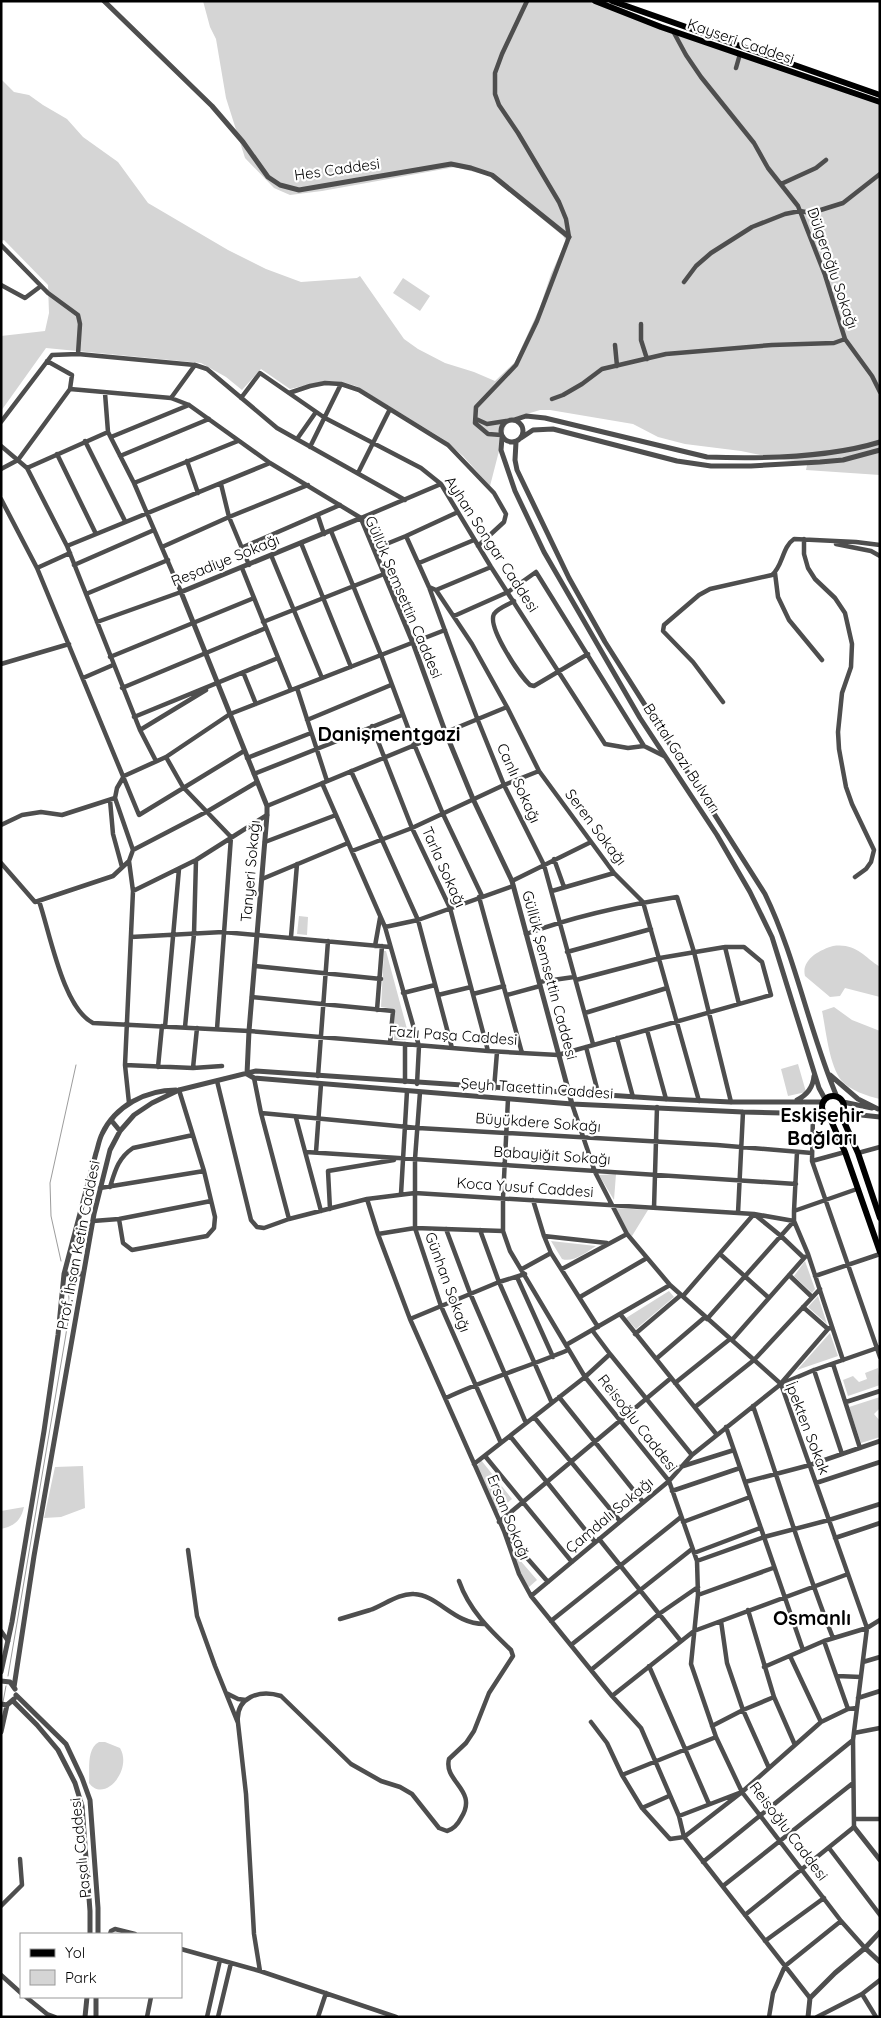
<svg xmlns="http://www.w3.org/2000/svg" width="881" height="2018" font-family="Quicksand,sans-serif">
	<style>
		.green { fill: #d5d5d5 }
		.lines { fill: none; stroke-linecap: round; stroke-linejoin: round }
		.stream { stroke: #9c9c9c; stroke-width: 1 }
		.minor { stroke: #4e4e4e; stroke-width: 4.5 }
		.tertiary { stroke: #4e4e4e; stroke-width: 5 }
		.primary { stroke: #000; stroke-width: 6 }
		.labels { text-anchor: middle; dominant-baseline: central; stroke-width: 4.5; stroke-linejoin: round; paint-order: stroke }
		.street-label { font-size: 15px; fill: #000; stroke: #fff }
		.district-label { font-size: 20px; font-weight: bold; fill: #000; stroke: #fff }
	</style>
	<rect width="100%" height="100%" fill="#fff"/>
	<path class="green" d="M203,1H604L653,21L880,99V475L806,470L807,465L805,462L784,460L741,451L685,444L658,437L633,424L550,410H540L507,420L490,486L463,456L443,439L356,386L341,382L325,381L290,389L261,369L242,390L226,377L201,363L46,348L1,411V336L45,331L49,313L48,285L4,240L1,241V79L14,92L29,95L43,105L67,119L83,137L118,162L148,203L228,250L266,269L301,282L357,278L360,276L404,339L418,349L445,363L474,372L495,381L515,362L540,307L551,274L566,241L563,236L490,176L455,167L322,191L290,195L274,188L245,158L226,98L216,39L210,27Z
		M403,278L430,296L420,311L393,293Z
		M299,916L308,917L307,935L297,934Z
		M833,946C856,943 863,956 880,967V997L845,988L840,996L830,997L805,976C801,960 819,950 833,946Z
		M384,951H386L410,1040H394L395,1009L381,1007Z
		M834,1007L852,1020L880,1031V1099C867,1096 849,1090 841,1080C829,1064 826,1030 822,1011Z
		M798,1064L806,1092L788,1096L781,1069Z
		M616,1174L614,1200L599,1175Z
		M614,1208L648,1210L632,1236L626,1231Z
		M551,1241L596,1246C587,1252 573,1263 562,1259Z
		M805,1261L815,1289L812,1293L794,1276Z
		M669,1291L674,1297L636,1329L626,1318Z
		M818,1296L827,1324L808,1307Z
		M830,1333L838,1356L797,1370Z
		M878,1368L880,1385L848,1396L843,1380L853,1376L859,1382L867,1379L865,1373Z
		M880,1397V1408L874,1414L880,1421V1437L861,1443L849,1407Z
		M481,1460L512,1499L496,1512L477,1467Z
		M83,1466L85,1508L61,1517L44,1518L55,1467Z
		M24,1507C21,1521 14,1526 1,1529V1511Z
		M507,1545L537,1580L529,1587L526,1585Z
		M99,1742H105L120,1748C133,1770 104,1804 89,1783C90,1770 86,1749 99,1742Z"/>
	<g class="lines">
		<path class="stream" d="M61,1261L51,1216L50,1183L76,1065
			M8,1676L65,1340L70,1309L68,1289
			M3,1702L6,1686
			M1,1710V1709"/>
		<path class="minor" d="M673,31L686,55L701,77L754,143L768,168L798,206L825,275L845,339L872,376L880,392
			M736,68L740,54
			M781,184L816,168L826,160
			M1,245L48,293L78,315L80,324L78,354
			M684,282L696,266L711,253L752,227L785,214L800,211L811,213L843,203L880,174
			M1,285L25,298L41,286
			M641,324V340L647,359
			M615,345L617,366
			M47,361L72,375L70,389
			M289,393L310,386L325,383L341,384L359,390L448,445L494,493L506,514L504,522L478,546
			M171,398L195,365
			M241,398L260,373L325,418L421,468L441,484L491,567L605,744L628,748L644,746L664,756
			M552,399L563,395L582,384L602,369L666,354L772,345L834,343L845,339
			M476,419L487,424L506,421
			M1,422L52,355L78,354L195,365L207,369L277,428L405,500
			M501,435L488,434L475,423L476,407L516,365L537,321L569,237L566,219L559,202L518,133L499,105L495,94V73L502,54L527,1
			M111,437L189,405
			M297,439L316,412
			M85,441L125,521
			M1,446L27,468L67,546L140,730L156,761
			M310,447L341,384
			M57,454L96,534
			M120,456L209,419
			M187,461L198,493
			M27,468L108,432
			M1,469L18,460L70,389L171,398L189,405L270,463L361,518L441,484
			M358,473L390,409
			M134,483L238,441
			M221,484L229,517L249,565
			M1,499L37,568L139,815L244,751
			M318,516L324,534
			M331,531L381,655L414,744L443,814L482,896
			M406,536L429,587L477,718L504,785L544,865L593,1044
			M804,539V554L808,568L815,579L835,598L845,613L852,644L851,667L842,693L838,732L839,749L846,787L852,804L874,850L871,862L866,869L855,877
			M301,543L351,667
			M836,544L871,551L880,556
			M67,546L270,463
			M162,547L229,517L308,485
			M241,548L340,505
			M374,549L406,536L458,512
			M271,555L322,678
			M419,563L474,540
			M74,565L154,530
			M37,568L70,553
			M242,568L291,690
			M775,573L778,597L789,620L822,660
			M429,587L436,590L472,644L507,707L539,771L614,873L643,902L699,1101
			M436,590L491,567
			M86,594L168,560
			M514,601C508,605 498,608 494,614C487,627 520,676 530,685L534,686L588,654
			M454,616L508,592L536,572L644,746
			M97,622L181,592L134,483L108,432L105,393
			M263,622L384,574
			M110,657L254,598
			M1,664L69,644
			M243,672L256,704
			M83,678L113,665
			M122,688L266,628
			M297,688L327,781
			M723,702L693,662L663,631L664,625L699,595L710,589L772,575C783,566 782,547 794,539L856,542L880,545
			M134,717L278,658
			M307,720L391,685
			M372,726L412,828L450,908L488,1051
			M140,730L206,690
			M166,757L183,787L231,837L217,1029
			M247,758L311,733
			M351,771L418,920L452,1048
			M254,774L402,715
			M322,783L385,927L419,1046L417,1084
			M110,800L113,834L122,867
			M267,806L507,707
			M1,825L22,815L41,812L62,815L115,798
			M265,842L336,815
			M133,850L115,798L117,788L124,776L166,757L230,714L445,630
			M133,850L208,811L257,782
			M352,851L412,828L504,785L539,771
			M554,859L564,887
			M1,863L35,902L113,876L129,861
			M262,879L348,843
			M512,881L591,842
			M133,891L196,860L267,815
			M552,891L614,873
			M479,897L522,1053
			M39,901C50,933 63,1008 93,1023L249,1031L488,1051L558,1055L771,995L762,962L744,947H725L660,958L576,980
			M385,927L418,920L513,886
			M526,934C575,916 626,905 677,897L694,952L731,1102
			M131,937L223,932L390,947
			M291,937L297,864
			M375,946L380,918
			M725,947L739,1004
			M567,952L651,929
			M255,966L381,979
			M539,982L574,977
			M403,993L435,985
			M473,994L504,986
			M438,995L471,987
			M507,995L540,986
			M252,997L393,1011L390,1043
			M377,1010L382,946
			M585,1013L667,988
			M165,1027L179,869
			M185,1027L194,934L196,860
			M647,1030L666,1099
			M617,1038L633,1097
			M586,1047L599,1096
			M125,1065L193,1068L222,1066
			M158,1067L162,1026
			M193,1068L197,1028
			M318,1076L328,941
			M254,1078L261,1113L289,1219
			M217,1081L251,1220L257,1227L264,1228L289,1219L367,1199L415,1193L754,1214L794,1221
			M405,1082V1044
			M494,1089L497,1052
			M420,1092L415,1159V1228L441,1306L501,1443
			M508,1099L503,1198V1231L510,1251L585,1377L669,1481L697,1561L698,1595L691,1664L716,1737L742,1792L841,1921L865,1948
			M129,1103L125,1065L133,891L129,861L133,850
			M572,1104L595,1172L627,1234L670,1285L781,1384L867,1628L853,1740L854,1827L745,1915
			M261,1113L418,1128L717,1145L812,1153
			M813,1114L812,1161L880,1357
			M296,1118L321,1211
			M306,1152L796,1184
			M316,1152L321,1084
			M858,1153L880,1147
			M812,1161L845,1152
			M110,1187C115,1171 118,1158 133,1148L193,1135
			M100,1188L204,1171
			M401,1194L407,1091
			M367,1199L378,1234L410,1319L504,1531L519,1574L531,1596L612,1696L641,1728L679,1816L684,1837L810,1998
			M533,1200L544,1236L551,1253L598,1327
			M654,1208L657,1107
			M330,1209L328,1171L394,1160
			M794,1211L797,1152
			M738,1213L743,1112
			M119,1219L123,1243L132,1250L207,1236L214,1228L215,1217L204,1171L179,1090
			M93,1221L119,1219L211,1201
			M446,1229L470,1293L526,1423
			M480,1230L499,1282L552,1403
			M378,1234L415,1228L503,1231
			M544,1236L607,1243
			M720,1254L769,1298
			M522,1269L551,1253
			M562,1269L627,1234
			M789,1275L812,1297
			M815,1276L880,1254
			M517,1277L553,1357
			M683,1296L754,1214L781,1236L804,1258
			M580,1297L647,1258
			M803,1307L828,1329
			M620,1314L717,1435
			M410,1319L499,1282L525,1274
			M707,1319L794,1221
			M592,1330L610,1354L692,1455
			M635,1334L681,1295
			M732,1340L805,1257
			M566,1345L670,1285
			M656,1359L705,1317
			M843,1360L808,1254L794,1221V1211L857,1189
			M833,1364L860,1448
			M814,1370L842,1454
			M783,1381L828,1329L832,1327
			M675,1383L730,1339
			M559,1397L643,1502
			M446,1398C486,1379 528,1367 568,1350
			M846,1402L880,1391
			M753,1406C780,1484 803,1562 833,1638
			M695,1407L754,1360L820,1289
			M534,1417L620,1521
			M726,1427L803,1650
			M510,1436L595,1542
			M485,1456L572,1562
			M474,1464L585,1377L610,1354
			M680,1467L734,1450
			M745,1482L810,1465L880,1441
			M816,1483L880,1462
			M672,1491L740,1468
			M499,1522L671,1378
			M683,1522L750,1497
			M506,1534L548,1582
			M835,1538L880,1523
			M599,1539L680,1640
			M188,1550L197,1616L215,1666L238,1723L246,1794L254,1934L260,1971
			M694,1553L760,1528
			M697,1561L764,1537L829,1520L880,1504
			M698,1595L773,1568
			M531,1596L669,1481L692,1455L781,1384L814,1370L880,1347
			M748,1610L774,1697L795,1745
			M340,1619C350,1616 360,1613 370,1610C384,1605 399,1593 414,1594C438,1595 454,1624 484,1624
			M551,1621L681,1517
			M721,1621L727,1663L743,1710L769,1768
			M1,1631L8,1641
			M824,1641L848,1709
			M571,1645L692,1549
			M790,1656L821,1722
			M863,1662L880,1657
			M649,1666L709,1804
			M764,1667L824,1641L867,1628L880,1620
			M591,1670L659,1614L698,1587
			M837,1676L861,1677
			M226,1693L238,1699L246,1700
			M612,1696L694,1631L848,1574
			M858,1698L880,1691
			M591,1722L607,1743L622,1775L642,1808L670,1839L684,1837L742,1792L821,1722L848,1709L857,1708
			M238,1723C235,1697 260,1689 281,1696L351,1764L381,1781L400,1787L412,1794L439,1828L447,1831C454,1829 458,1824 461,1818C479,1790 443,1782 449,1759L466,1743L474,1731L489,1693L513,1656L511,1650C490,1630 469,1610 459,1581
			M712,1726L743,1710L774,1697
			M854,1733L880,1728
			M622,1775L716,1737
			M642,1808L669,1796
			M679,1816L739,1793
			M854,1819H880
			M829,1848L880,1915
			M703,1862L853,1740
			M723,1886L853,1783
			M1,1906L22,1885L20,1859
			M110,1934L111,1931L115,1929L135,1934
			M765,1941L824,1898
			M181,1949L260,1971L396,2017
			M1,1975L21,1993
			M862,1994L876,2017
			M26,1997L47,2014L55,2017
			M147,2017L151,1997
			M207,2017L220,1960
			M218,2017L231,1963
			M318,2017L326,1993
			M769,2017L773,1993L785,1966L841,1921
			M817,2017L862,1994L880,1980"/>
		<path class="tertiary" d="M104,1L212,106L243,142L268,177L280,185L299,190L451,164L471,168L492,175L569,237
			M501 431a11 11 0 1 1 22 0a11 11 0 1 1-22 0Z
			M514,420L526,416L545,418L707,457C761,459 828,458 880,442
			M502,438L501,450L515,491L544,552L640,718L717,835L750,892L772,937L819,1088L825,1099
			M521,438L533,430L553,429L677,461L711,466H751L820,462L843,460L880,450
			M516,442L515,460L517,470L569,578L605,642L765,894C796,958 809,1031 837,1097
			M247,1074L249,1031L267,815V806L181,592L361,518L413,643L445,731L473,799L512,881L572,1104
			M247,1074L254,1078L572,1104L743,1112L826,1114
			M830,1075L858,1099L878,1109
			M797,1100C807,1095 813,1088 814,1076
			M843,1102L872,1108
			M842,1113L880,1117
			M111,1120L120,1131
			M64,1274H83
			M1,1672L12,1622L44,1431L58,1335L64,1274L96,1153C98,1147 99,1140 102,1134C115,1106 146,1090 176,1090
			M1,1681L10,1682L15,1689
			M14,1687L34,1556L94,1214L110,1150L120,1131L134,1115L152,1103L179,1090L256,1071L666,1099L731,1102H823
			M16,1695L66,1744L82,1778L90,1800L98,1908V1934
			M13,1701L37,1725L58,1750L75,1783L82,1806L90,1911V1934
			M1,1704L7,1705L14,1699
			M1,1732L7,1705
			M854,1827L880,1860
			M865,1948L880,1962
			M85,2017L87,1997
			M96,2017V1997
			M808,2017L810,1998L835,1973L865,1948L880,1932"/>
		<path class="primary" d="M595,1L661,27L880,102
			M612,1L880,95
			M822 1107a11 11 0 1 1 22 0a11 11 0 1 1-22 0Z
			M841,1115L858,1153L880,1218
			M829,1116L845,1152L880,1252"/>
	</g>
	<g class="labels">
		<g class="street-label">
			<text transform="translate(741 41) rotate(19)">Kayseri Caddesi</text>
			<text transform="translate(337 169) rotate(-8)">Hes Caddesi</text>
			<text transform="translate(833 268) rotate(71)">Dülgeroğlu Sokağı</text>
			<text transform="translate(492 544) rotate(57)">Ayhan Songar Caddesi</text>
			<text transform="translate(225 560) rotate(-22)">Reşadiye Sokağı</text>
			<text transform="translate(404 597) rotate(67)">Güllük Şemsettin Caddesi</text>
			<text transform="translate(682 758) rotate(57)">Battal Gazi Bulvarı</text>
			<text transform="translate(519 783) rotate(66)">Canlı Sokağı</text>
			<text transform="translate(596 827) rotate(53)">Seren Sokağı</text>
			<text transform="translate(444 867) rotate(66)">Tarla Sokağı</text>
			<text transform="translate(250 871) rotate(-85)">Tanyeri Sokağı</text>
			<text transform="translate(550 975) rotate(75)">Güllük Şemsettin Caddesi</text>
			<text transform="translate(453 1035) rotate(4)">Fazlı Paşa Caddesi</text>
			<text transform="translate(537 1088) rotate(4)">Şeyh Tacettin Caddesi</text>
			<text transform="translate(538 1122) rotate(4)">Büyükdere Sokağı</text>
			<text transform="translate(552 1155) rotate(4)">Babayiğit Sokağı</text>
			<text transform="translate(525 1187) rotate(4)">Koca Yusuf Caddesi</text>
			<text transform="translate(78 1245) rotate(-79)">Prof. İhsan Ketin Caddesi</text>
			<text transform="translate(448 1282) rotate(70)">Günhan Sokağı</text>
			<text transform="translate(638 1423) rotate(52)">Reisoğlu Caddesi</text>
			<text transform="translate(808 1428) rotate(69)">İpekten Sokak</text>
			<text transform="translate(609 1515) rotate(-40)">Çamdalı Sokağı</text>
			<text transform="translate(509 1517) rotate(68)">Ersan Sokağı</text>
			<text transform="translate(789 1831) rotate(53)">Reisoğlu Caddesi</text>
			<text transform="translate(80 1848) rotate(-96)">Paşalı Caddesi</text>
		</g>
		<g class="district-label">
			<text x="389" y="733">Danişmentgazi</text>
			<text x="822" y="1114">Eskişehir<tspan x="822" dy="23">Bağları</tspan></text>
			<text x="812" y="1617">Osmanlı</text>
		</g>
	</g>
	<rect width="881" height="2018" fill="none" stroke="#000000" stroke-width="5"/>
	<rect x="20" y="1933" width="162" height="65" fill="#ffffff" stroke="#999999"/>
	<rect x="30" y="1949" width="25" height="8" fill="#000000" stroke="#999999"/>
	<text x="65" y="1958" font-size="15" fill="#000000">Yol</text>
	<rect x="30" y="1970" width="25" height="15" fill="#d5d5d5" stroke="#999999"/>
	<text x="65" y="1983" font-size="15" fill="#000000">Park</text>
</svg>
